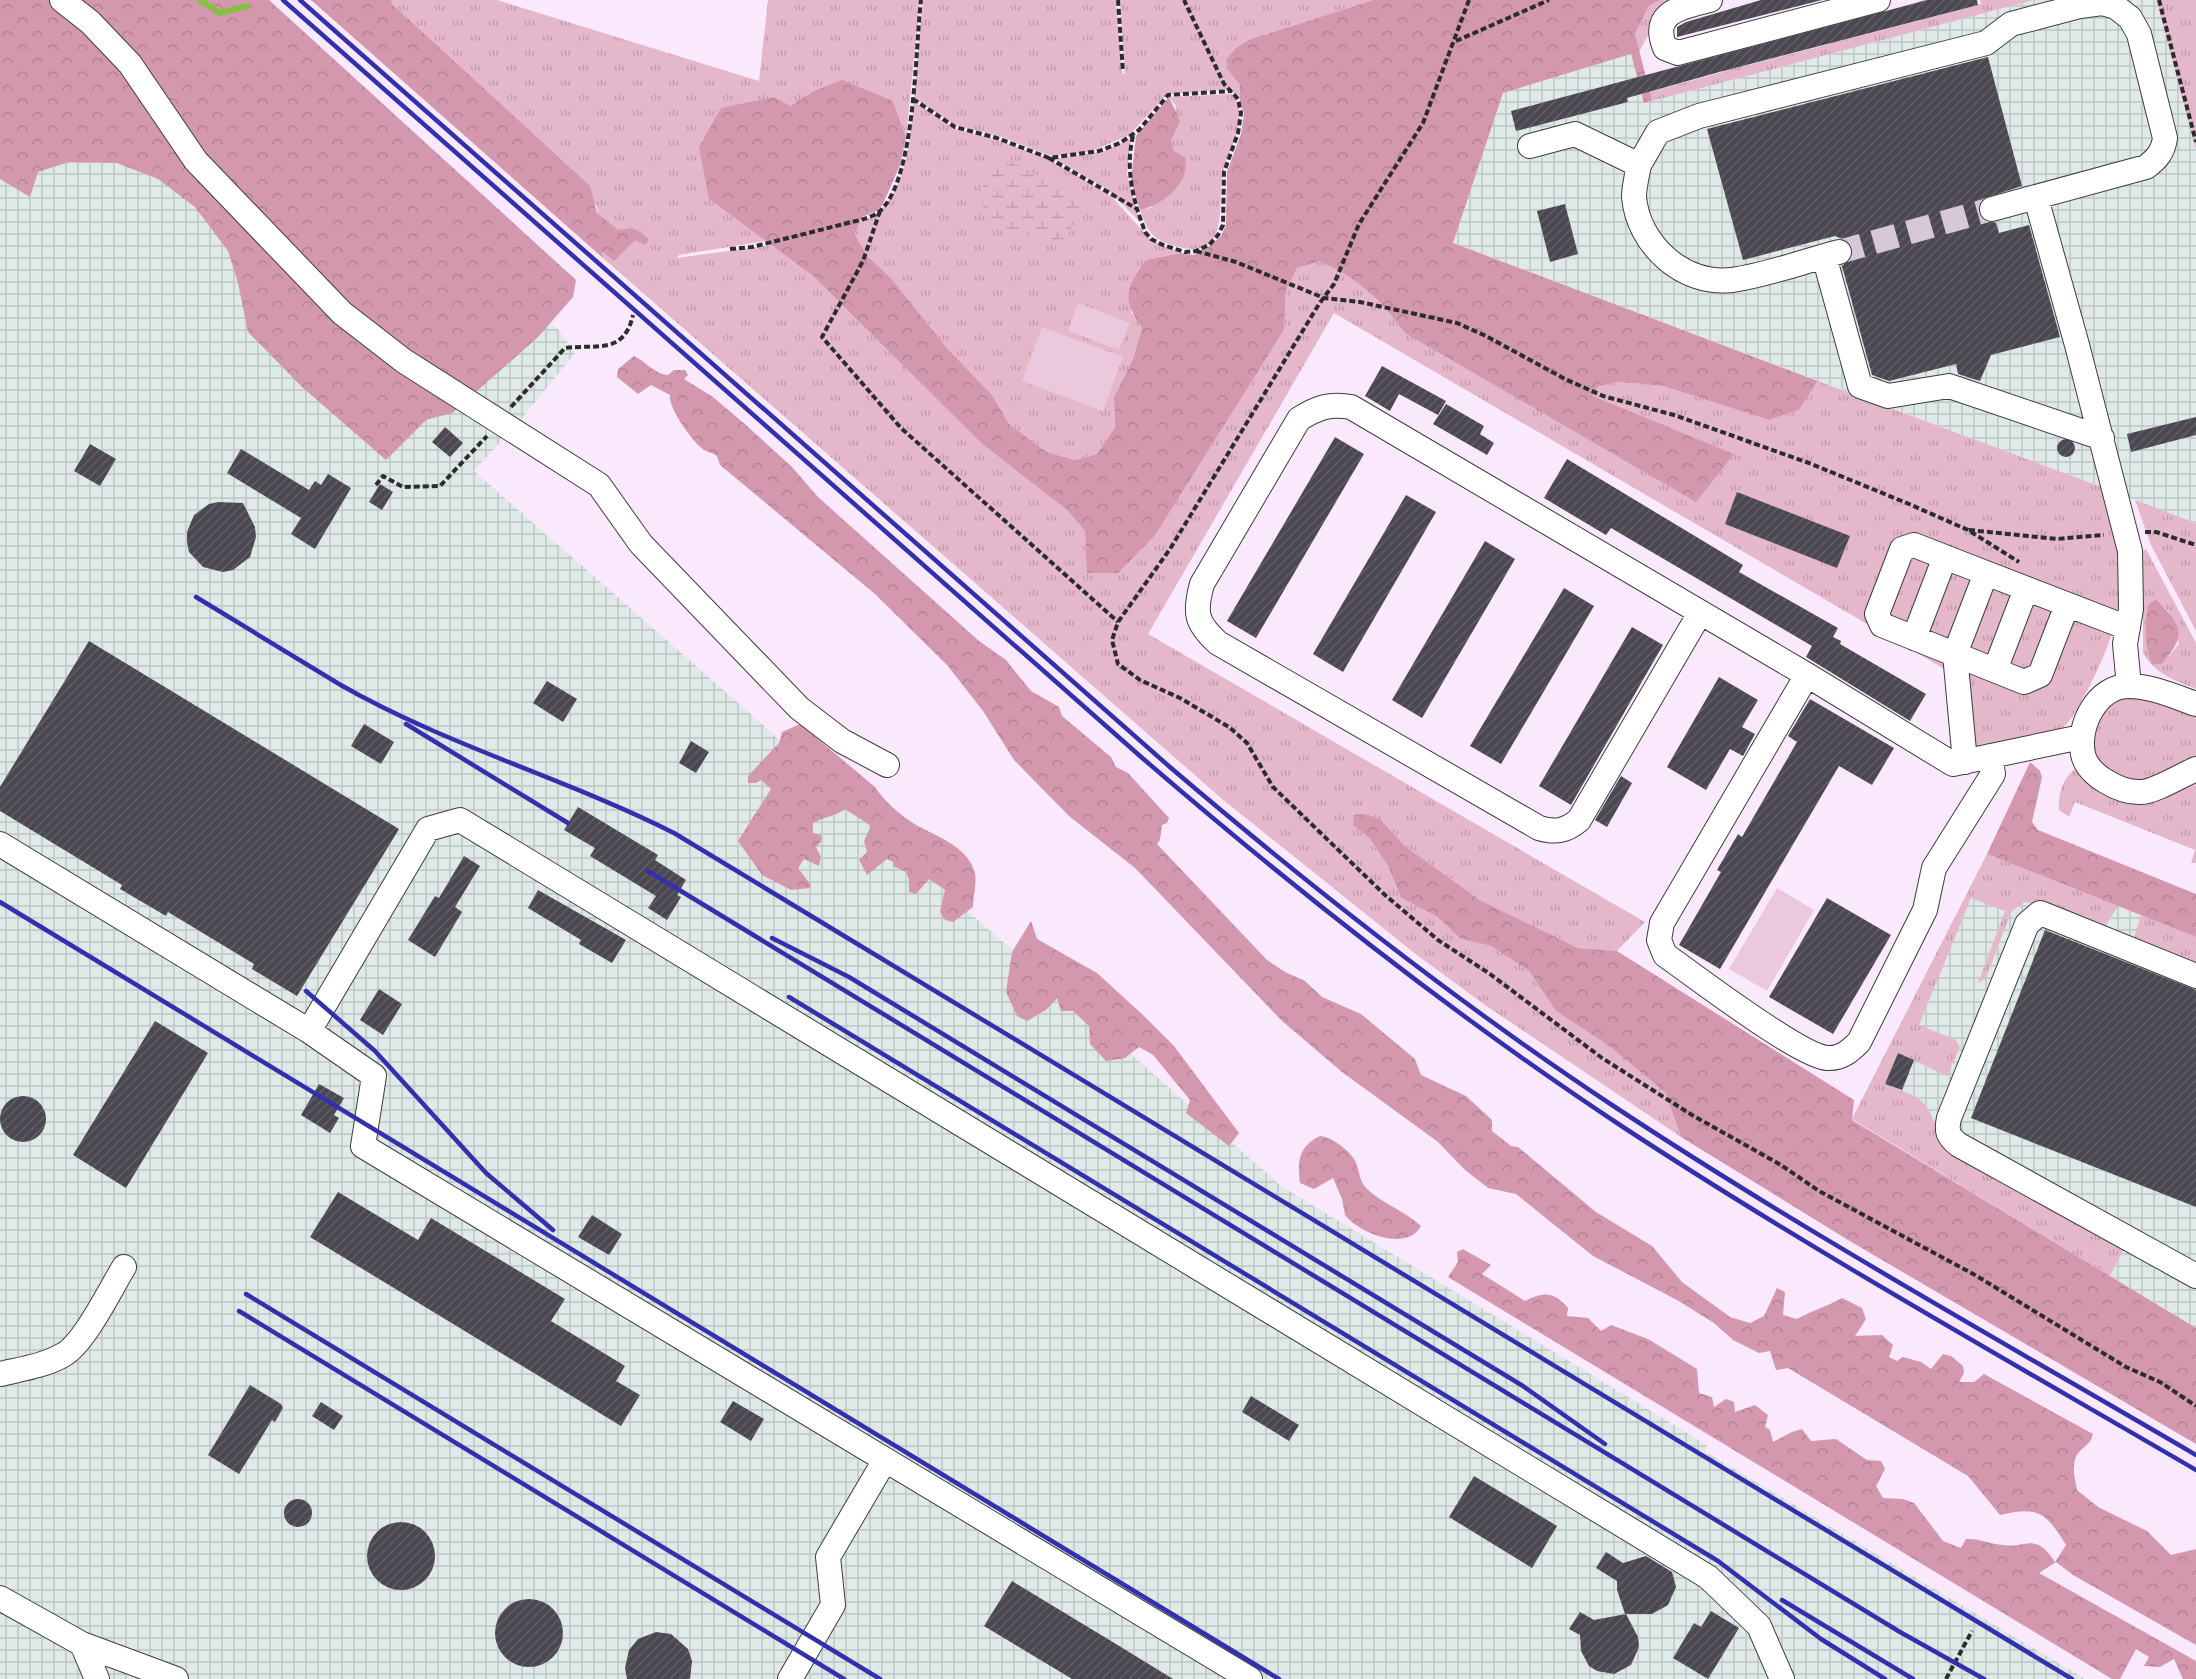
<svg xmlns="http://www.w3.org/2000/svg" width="2196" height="1679" font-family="'Zilla Slab',serif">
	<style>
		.industrial { fill: url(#industrial-grid) }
		.grass { fill: url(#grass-tufts); fill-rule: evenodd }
		.forest { fill: url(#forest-crowns) }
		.wetland { fill: url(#wetland-marsh) }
		.pitch { fill: #ecc8dd }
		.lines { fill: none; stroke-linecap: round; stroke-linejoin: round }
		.stream { stroke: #85c040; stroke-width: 6 }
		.building { fill: url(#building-hatch) }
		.minor-tunnel { stroke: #d6c8d9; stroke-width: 24; stroke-dasharray: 24 12; stroke-linecap: butt }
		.minor-casing { stroke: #3d3d3d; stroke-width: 26 }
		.path { stroke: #2c2c2c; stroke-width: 4; stroke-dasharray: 6 3; stroke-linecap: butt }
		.minor { stroke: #fff; stroke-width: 24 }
		.rail { stroke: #3230ad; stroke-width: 4.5 }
	</style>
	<defs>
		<pattern id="industrial-grid" width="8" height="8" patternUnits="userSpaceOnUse" patternTransform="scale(1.5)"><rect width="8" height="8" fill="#dfe9e8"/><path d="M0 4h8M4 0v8" fill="none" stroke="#bec6c6"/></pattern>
		<pattern id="grass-tufts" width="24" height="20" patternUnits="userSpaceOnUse" patternTransform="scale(1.5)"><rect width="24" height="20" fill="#e4b7cb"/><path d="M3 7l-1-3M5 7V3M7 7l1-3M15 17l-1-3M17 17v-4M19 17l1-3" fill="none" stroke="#c29cad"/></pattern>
		<pattern id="forest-crowns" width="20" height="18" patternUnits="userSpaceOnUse" patternTransform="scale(1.5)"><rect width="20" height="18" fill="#d398ae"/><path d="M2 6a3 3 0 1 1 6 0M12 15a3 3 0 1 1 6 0" fill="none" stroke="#b48294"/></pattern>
		<pattern id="wetland-marsh" width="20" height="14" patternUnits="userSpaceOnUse" patternTransform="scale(1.5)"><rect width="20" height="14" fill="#e4b7cb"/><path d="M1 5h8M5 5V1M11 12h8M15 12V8" fill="none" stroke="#c29cad"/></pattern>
		<pattern id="building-hatch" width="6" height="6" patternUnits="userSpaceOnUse" patternTransform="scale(1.5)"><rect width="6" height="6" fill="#4c4852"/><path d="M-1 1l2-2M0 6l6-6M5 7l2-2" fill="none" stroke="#615e66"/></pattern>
	</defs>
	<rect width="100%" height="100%" fill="#fae9fd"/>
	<path class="industrial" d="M0,0L412,213L557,328L575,353L523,417L474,471L762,724L864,820L1281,1186L1707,1445L1706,1452L2085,1679H0Z
		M2034,0H2156L2196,150V523L1453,243L1503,93L1631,54L1645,103Z
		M1987,854L2196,937V1328L1852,1119Z"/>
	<path class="grass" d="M391,0H497L759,81L768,0H920L906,137L893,101L814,91L790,106L709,199L766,241L679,255L677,258L771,245L813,276L982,444L1068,511L1085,531L1088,573L1156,534L1284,330L1286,290L1297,268C1303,266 1313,261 1320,261C1348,263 1389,312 1405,333L1733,454L1593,396L1599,386L1619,382L1663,386L1769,420L1799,410L1818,381L2104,488C2124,575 2131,606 2088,689C2079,705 2072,723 2056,733L1962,752L1953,674L1334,313L1148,634L1645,922L1617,951L1578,948L1480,900L1405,846L1381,820L1353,825L1370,839L1388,866L1401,898L1436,916L1461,939L1491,946L1529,971L1556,1011L1606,1044L1665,1092L1681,1137L1482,1003L1413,952L1221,798L603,258L597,207L393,5Z
		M923,0H1116L1122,74L1125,73L1120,0H1373L1248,40L1236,48L1231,74L1240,85V100L1230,89L1167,94L1129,135L1092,151L1067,155H1048L999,136L955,125L914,98Z
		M1660,0H1688L1655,22L1638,54L1635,34L1649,6Z
		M1925,0L1932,17L1981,4L1980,0H2034L1652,101L1649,92L1723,72L1718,54L1743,48L1748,65L1830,44L1826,27L1835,24L1840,41L1922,20L1918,2Z
		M2156,0H2196V150Z
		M1231,94C1252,114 1228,150 1223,172C1216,203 1233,263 1175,246C1153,240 1147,231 1140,210L1151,208L1174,152L1171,140L1176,106L1169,97Z
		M914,102L956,129L997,140L1044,157L1073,173L1112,197L1151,240L1180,253L1146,260L1131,312L1142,328L1133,359L1114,397L1115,427L1097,454L1075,460L1047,452L1009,424L992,395L947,348L891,278L868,257L855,233L860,222C906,208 910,142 914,102Z
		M1131,138L1127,174L1140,222L1107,189L1055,159L1106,151Z
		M2135,500L2196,523V631L2151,545Z
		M2146,549L2196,643V689C2174,680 2155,674 2143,653V551ZM2156,599L2169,612L2179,644L2162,664L2153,665Z
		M2126,697L2151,699L2196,716V757C2179,765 2155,782 2136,780C2082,777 2078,714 2126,697Z
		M2075,769C2091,787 2104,801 2130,803L2196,782V863H2191L2195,850L2075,802L2069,817L2059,810C2058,794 2062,779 2075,769Z
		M1987,854L2118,906L2104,928L2043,905L2024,902L2011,912L1986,978L1978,983L2005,911L1971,898L1919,1025L1956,1040L1960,1047L1947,1076L1898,1053L1885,1084C1917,1097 1928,1097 1937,1132L2125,1247L2110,1276L1852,1119Z
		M2141,915L2196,937V966L2134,938Z"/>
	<path class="forest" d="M0,0H269L576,280L573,297L538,337L452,413L426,420L386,460L302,387L248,332L238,283L228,251L195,207L158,179L117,163L69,162L38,172L30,197L0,179Z
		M311,0H391L393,5L590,186L597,213L618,230L633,228L649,239L645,245L635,240L614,261L602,251L603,258Z
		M1373,0H1660L1649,6L1635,34L1652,101L1644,103L1631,54L1503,93L1453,243L1818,381L1799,410L1769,420L1663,386L1619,382L1599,386L1593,396L1734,454L1696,502L1405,333C1378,298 1361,280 1320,261L1297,268L1286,290L1284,330L1156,534L1118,573H1087L1085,531L1068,511L982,444L813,276L709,199L699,147L721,108L774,97L790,106L814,91L842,80L893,101L906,137L900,165L883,204L877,211L862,217L855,234L868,257L891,278L947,348L992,395L1009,424L1047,452L1075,460L1097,454L1115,427L1114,397L1133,359L1142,328C1121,298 1126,288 1146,260L1180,253L1194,255L1206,249L1221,236L1226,225L1227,172L1241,134L1244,114L1240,100V85L1231,74L1226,60L1236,48L1248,40Z
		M1169,97L1180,121L1171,140L1174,151L1186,158C1185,164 1186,173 1183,178C1176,193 1156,207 1140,210L1131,181L1136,136Z
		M634,356C646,362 655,374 668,375L674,370H685L688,375L684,379L713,397L747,426L792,467L818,497L979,641L1006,660L1031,691L1059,707L1062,716L1111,757L1116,767L1128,773L1169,818L1167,823L1162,825L1160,840L1157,844L1267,960L1285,972L1305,981L1322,997L1361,1014L1415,1059L1421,1075L1466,1096L1492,1120V1131L1511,1146L1518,1147L1596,1212L1652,1246L1682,1282L1730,1317L1750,1323L1764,1316L1777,1288L1785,1292L1783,1315L1797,1319C1812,1310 1827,1307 1842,1298L1862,1308L1866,1319L1855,1336L1882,1335L1893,1345L1889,1357L1897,1361L1903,1357L1921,1362L1931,1369L1943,1354L1951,1356L1963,1366L1964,1373L1959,1382H1974L1984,1374L2093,1434C2091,1444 2085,1445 2079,1452C2070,1462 2075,1479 2077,1490L2098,1507L2147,1531L2171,1555L2196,1549V1645L2073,1575L2056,1562L2039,1573L2196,1661V1679H2183L2174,1659L2160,1667L2144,1666L2149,1657L2136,1649L2120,1679H2112L1448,1277L1458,1262L1457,1252L1463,1249L1491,1265L1482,1274L1525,1301C1543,1291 1555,1292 1568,1308L1567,1316L1588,1318L1601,1331L1611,1325L1648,1339L1697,1369L1699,1393L1712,1397L1714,1407L1726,1399L1734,1402L1735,1412L1755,1405L1768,1415L1765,1427L1770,1430L1773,1442L1792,1432L1802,1429L1811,1441L1836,1439L1867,1460L1881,1461L1885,1469L1876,1486L1883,1498L1903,1499L1914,1503L1943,1541L1961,1548L1966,1539C1979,1538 1990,1544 2003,1545C2028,1549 2035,1531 2055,1562L2066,1545C2046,1512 2037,1506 2000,1515L1968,1476L1788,1368L1776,1370L1770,1351L1759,1353L1733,1340L1714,1323L1677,1300L1593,1256L1516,1194L1488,1188L1465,1170L1438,1142L1342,1072L1282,1021L1135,868L1069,816L1014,760L983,711L947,665L875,594L720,465L717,456C713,453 708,452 704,450C692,441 668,408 670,395L651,385L638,394L617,377L618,369Z
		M2156,599C2183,627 2187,634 2162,664L2152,665C2144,644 2145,627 2148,605Z
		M800,724L875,787C884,801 901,816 916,825C936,836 966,846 974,870C978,880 973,896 973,907L953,922L945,920L940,912L945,890L929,879L916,894L909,892V880L906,872L893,866V862L887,859L867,875L859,860L867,852L864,841L871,826L845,809C835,817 825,816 813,823V833L821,835L822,840L816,847L821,857L819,866L804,859L798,868L811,885L810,888L791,890L762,875L738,841L771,789L761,780L756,783H748V776L779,743L782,732Z
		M2030,762L2040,771L2042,777L2032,822L2038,830L2196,894V937L1987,854Z
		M1365,814L1381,820L1405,846L1480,900L1578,948L1617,951L1854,1100L1852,1120L2196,1328V1444L1848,1240L1681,1137L1665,1092L1606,1044L1556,1011L1529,971L1491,946L1461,939L1436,916L1401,898L1388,866L1370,839L1353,825L1354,815Z
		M1031,921L1037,939L1097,973L1144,1016L1174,1046L1239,1133L1229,1146L1186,1113L1190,1100L1153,1055L1139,1047L1125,1058L1106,1061L1090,1044L1089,1026L1073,1011H1061L1057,998L1046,1010L1027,1021L1017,1016L1006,992L1012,952Z
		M1320,1136C1331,1137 1349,1150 1354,1159C1360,1169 1358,1180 1367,1189C1383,1204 1405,1211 1421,1226C1407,1252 1360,1234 1345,1215L1342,1199L1333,1178L1314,1189L1300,1183C1297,1161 1299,1146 1320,1136Z"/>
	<path class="wetland" d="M1003,161H1011L1078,198L1082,203L1066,240L1059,243C1031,236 994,234 983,204C981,197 980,192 983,186C989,176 992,166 1003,161Z"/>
	<path class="pitch" d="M1078,303L1130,323L1119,350L1068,331Z
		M1042,327L1123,357L1103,411L1022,381Z
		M1777,888L1814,910L1767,991L1729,969Z"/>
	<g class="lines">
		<path class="stream" d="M200,0L220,13L247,6"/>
	</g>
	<path class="building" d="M1761,0H1822L1677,37V27L1686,22Z
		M1927,0H1977L1978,5L1723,71L1627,98L1628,102L1516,131L1511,111Z
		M1988,57L2022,186L1982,199L1978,212L1982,219L1996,223L1999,233L2029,225L2060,337L1991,355L1980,381L1958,374L1956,364L1889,381L1872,375L1842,266L1853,256L1849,242L1835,236L1743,260L1707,129Z
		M1565,204L1578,254L1550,262L1537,211Z
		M1382,366L1446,401L1438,415L1399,394L1390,411L1365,396Z
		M1446,404L1484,426L1480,434L1494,443L1487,455L1433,424Z
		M2196,417V435L2131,452L2127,434Z
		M445,427L463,443L450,457L432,442Z
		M1335,437L1364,454L1256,638L1227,621Z
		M2057 448a9 9 0 1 1 18 0a9 9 0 1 1-18 0Z
		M90,444L116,459L100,486L74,471Z
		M241,449L309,490L315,481L321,485L328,474L351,488L315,549L291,534L301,518L227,473Z
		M1567,459L1743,565L1739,572L1838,628L1833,637L1841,641L1840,644L1926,694L1910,721L1806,657L1812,646L1611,528L1606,535L1544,498Z
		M380,484L393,492L382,510L369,502Z
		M1737,492L1850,536L1837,568L1725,524Z
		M1406,495L1436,512L1343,672L1313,654Z
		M218,502L243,503L255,527L256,537L250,557L233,570L223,572L203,567L189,552L187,542V532L194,515L209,504Z
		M1485,541L1515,559L1422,718L1392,700Z
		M1564,588L1594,606L1501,764L1470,746Z
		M1632,627L1663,645L1571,805L1539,786Z
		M89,641L399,829L297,996L252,969L254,964L168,912L166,916L120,889L122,885L0,811V787Z
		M1719,677L1758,700L1742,727L1755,734L1743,756L1730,749L1706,790L1667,767Z
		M547,681L577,699L563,722L533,703Z
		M1810,699L1894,748L1872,785L1839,766L1720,969L1679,945L1721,872L1717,870L1738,834L1742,837L1797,742L1788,736Z
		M364,724L394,742L381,764L351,746Z
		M691,741L709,752L696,773L679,763Z
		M1621,776L1632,783L1607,827L1595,820Z
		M578,807L658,855L655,860L686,880L677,895L681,897L667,920L648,908L656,896L590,856L595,848L564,830Z
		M464,856L480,866L455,907L462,912L435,957L408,940L435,896L439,898Z
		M538,890L626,940L612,963L579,944L581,940L528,908Z
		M1827,898L1891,935L1833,1034L1769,997Z
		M2045,930L2196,990V1207L1971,1118Z
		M379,989L402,1004L383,1035L360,1020Z
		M155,1021L208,1053L126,1188L73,1155Z
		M1898,1053L1914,1060L1902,1090L1885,1084Z
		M319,1084L344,1098L334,1115L339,1118L330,1133L301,1115Z
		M0 1119a23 23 0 1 1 46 0a23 23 0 1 1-46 0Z
		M338,1192L418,1240L431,1218L565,1299L551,1321L625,1366L616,1381L640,1395L621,1426L310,1237Z
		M592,1215L622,1234L609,1255L578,1237Z
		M250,1385L281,1404L283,1408L275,1422L272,1420L239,1474L208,1455Z
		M1251,1396L1299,1425L1289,1441L1242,1412Z
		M733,1401L764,1419L751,1441L720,1422Z
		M321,1402L343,1416L334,1430L312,1416Z
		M1474,1476L1557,1526L1532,1568L1449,1517Z
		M284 1513a14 14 0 1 1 28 0a14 14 0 1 1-28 0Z
		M367 1556a34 34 0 1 1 68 0a34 34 0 1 1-68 0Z
		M1606,1552L1623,1563L1646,1556L1672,1572L1676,1587L1668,1605L1652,1614H1625L1617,1590V1581L1596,1568Z
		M1012,1581L1116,1644L1173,1679H1072L984,1626Z
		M495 1633a34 34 0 1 1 68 0a34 34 0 1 1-68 0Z
		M1711,1611L1739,1628L1708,1679L1673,1658L1694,1623L1701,1627Z
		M1580,1612L1594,1620L1626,1614L1638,1637L1639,1647L1631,1665L1614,1674L1597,1671L1589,1666L1581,1651L1580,1635L1569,1629Z
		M656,1632L671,1634L688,1649L692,1661L690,1679H627L625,1668L629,1650L638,1639Z"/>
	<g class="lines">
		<path class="minor-tunnel" d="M1839,252L1992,209"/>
		<defs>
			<path id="minor" d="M62,0L90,22L130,64L196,161L342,313L404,361L599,485L641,544L799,708L842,741L887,765
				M1710,0C1683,7 1650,11 1665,48L1678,53L1878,0
				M1530,146L1575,134L1639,165C1637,175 1634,187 1634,197C1638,244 1683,286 1732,280C1768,275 1804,261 1839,252
				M1639,165L1658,132L1699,116L1986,43L2011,24L2080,6L2102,3L2116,7L2130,18L2139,34L2165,138C2163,152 2157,159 2146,167L1992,209
				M2036,198L2077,345L2130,551L2131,609L2125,644L2129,686
				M1824,256L1860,386L1888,396L1949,386L2102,438
				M2067,605L2040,675L2024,682L1882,625L1877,614L1902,549L1914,545C1985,573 2056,600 2128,628
				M1700,613L1579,820C1566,831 1555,833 1539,828L1218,643C1196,623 1194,613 1202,584L1299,419C1317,408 1329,403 1351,407L1807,675L1953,764L2081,737
				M1914,638L1945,557
				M1995,670L2026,589
				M1807,675L1662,923L1659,940L1665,955C1694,975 1799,1056 1827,1058C1841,1059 1850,1051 1859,1042L1925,910L1934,868L1993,774L1990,756
				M2196,704C2176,697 2151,686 2129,686C2097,686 2077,726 2083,754C2087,775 2120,793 2141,792C2154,792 2182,775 2196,769
				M1965,762L1955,654L1986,573
				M0,844L309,1031L374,1076L363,1146L1250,1679
				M2196,976L2053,918L2040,913L2027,924L1949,1118C1946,1131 1948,1137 1959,1145L2196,1276
				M309,1031L428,829L460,820L1708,1577L1759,1626L1782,1679
				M0,1374C21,1369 44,1366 63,1355C84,1344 111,1288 124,1267
				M0,1598L82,1644L176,1679
				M82,1644L97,1679
				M790,1679L833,1605L828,1557L885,1460"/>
		</defs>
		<use href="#minor" class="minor-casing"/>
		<path class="path" d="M1118,0L1123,72
			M1469,0L1423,123L1359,224L1334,284L1319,304L1170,549L1118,622L1112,640L1118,664L1140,680L1180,698L1229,727L1247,743L1273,787L1385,895L1438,940L1490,974L1602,1058L1692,1115L1781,1165L1819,1191L1975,1275L2126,1367L2160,1382L2196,1406
			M2159,0L2196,142
			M1456,41L1549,0
			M913,99L955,127L997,138L1049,158L1099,151L1120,143L1139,130L1168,95L1232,91
			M1133,136C1127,162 1130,183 1137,209
			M1049,158L1137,209L1145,232L1151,239L1163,245L1185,252L1196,251L1209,245L1218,235L1223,225L1224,172L1238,133L1241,113L1238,99L1224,84L1184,0
			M880,211L863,261L822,337L901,428L1118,622
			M730,249L752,247L864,219C869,217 876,215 880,211C916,178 915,49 921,0
			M1196,251L1236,262L1324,298L1360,302L1457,323L1486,336L1565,379L1603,396L1674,415L1809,463L1909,504L1968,530L2019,562
			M511,407L565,348C597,344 624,355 633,315
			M376,485L383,476L403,487L440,486L487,436
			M1969,530L2057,539L2104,535
			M2145,532H2156L2196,545
			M1946,1679L1972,1631"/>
		<use href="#minor" class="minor"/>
		<path class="rail" d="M283,0L1140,756C1294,889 1453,1015 1623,1127C1809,1249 2004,1358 2196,1470
			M300,0L1171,768C1313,889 1459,1004 1615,1107C1803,1231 2001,1341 2196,1455
			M196,597L344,687
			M339,684C445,745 565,778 674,833L2072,1679
			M406,724L568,823
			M648,871L1900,1632L1984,1679
			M0,902L1279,1679
			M772,938L849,977L1523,1386L1605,1444
			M306,991L375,1051L486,1173L553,1230
			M789,997L1718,1561L1821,1639L1885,1679
			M246,1294L880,1679
			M239,1311L844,1679
			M1782,1600L1913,1679"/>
	</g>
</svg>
